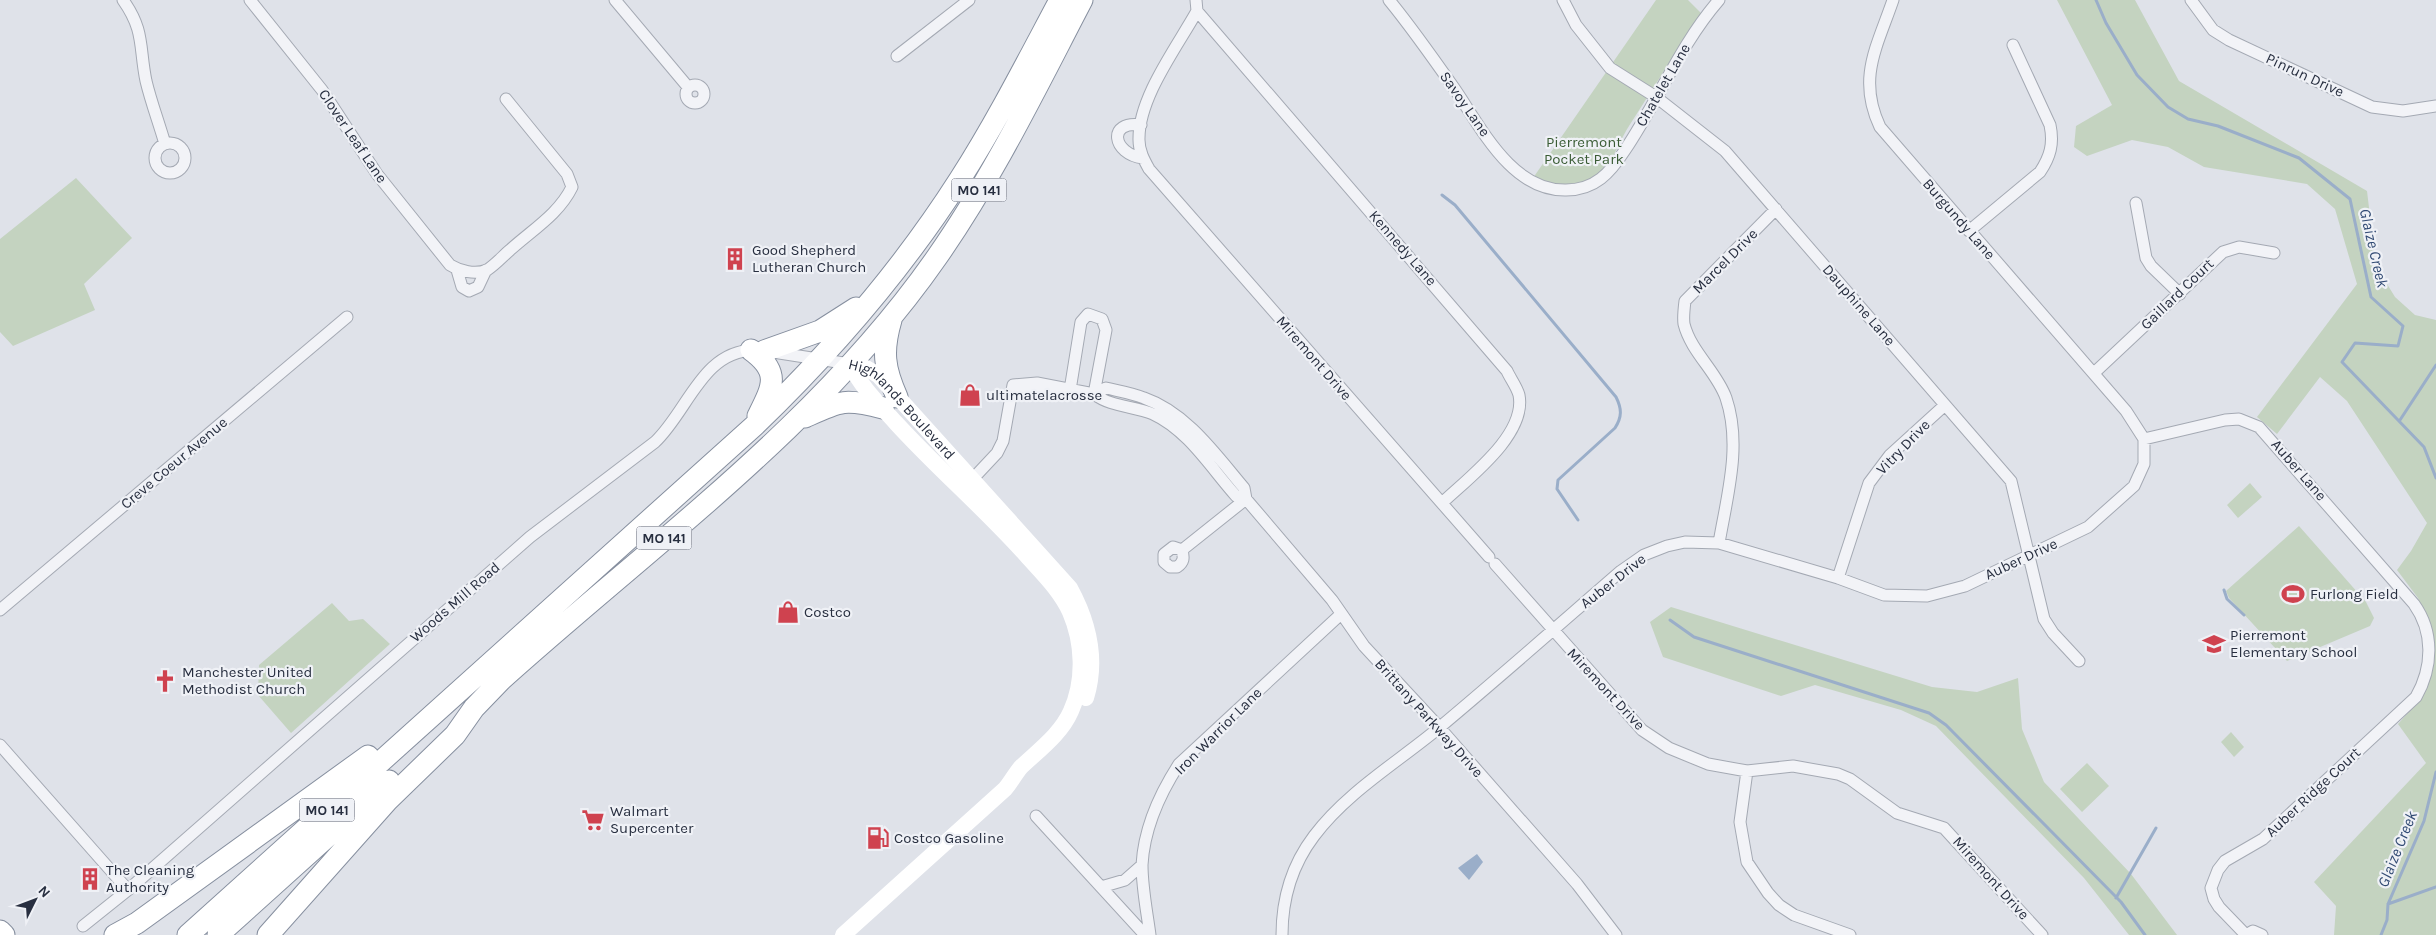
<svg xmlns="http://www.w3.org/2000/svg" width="2436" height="935" font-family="Karla,sans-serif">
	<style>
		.green { fill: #c4d3c0 }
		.water { fill: #9aaec9 }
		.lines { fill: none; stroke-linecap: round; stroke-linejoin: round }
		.stream { stroke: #9aaec9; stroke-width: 3 }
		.street-casing { stroke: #a4a9b3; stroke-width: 13 }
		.highway-casing { stroke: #868f9f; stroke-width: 23 }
		.street { stroke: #f2f3f7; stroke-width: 11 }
		.secondary { stroke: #fff; stroke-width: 16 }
		.highway { stroke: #fff; stroke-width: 21 }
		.labels { text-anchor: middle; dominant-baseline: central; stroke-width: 4.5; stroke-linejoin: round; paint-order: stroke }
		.shield { fill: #eff1f6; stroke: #646977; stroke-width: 1 }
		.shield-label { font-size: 14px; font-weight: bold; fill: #282f40 }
		.street-label { font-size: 15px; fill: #282f40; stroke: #eff1f6 }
		.park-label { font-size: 15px; fill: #3a5c35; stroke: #eff1f6 }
		.poi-label { font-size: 15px; fill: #282f40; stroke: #eff1f6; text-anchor: start }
		.water-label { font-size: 16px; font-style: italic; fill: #324b74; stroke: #eff1f6 }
	</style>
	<rect width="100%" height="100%" fill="#dfe2e9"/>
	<path class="green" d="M1656,0H1688L1701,13C1677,51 1653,88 1629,126C1618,143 1611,169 1592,179C1572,189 1554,185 1533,178Z
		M2057,0H2135L2179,81L2367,191L2376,266L2395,297L2415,315L2436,320V935H2334L2336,906L2314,882L2426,763L2398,724L2421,698L2427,620L2418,598L2397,570L2411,551L2427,523L2347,401L2320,377L2277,434L2257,417L2357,284L2335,209L2307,184L2204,167L2168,147L2132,140L2087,156L2074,147L2076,126L2112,105Z
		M76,178L132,238L84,284L95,310L13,346L0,332V239Z
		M2250,483L2262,497L2238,518L2227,505Z
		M2299,526L2366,602L2374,618L2370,626L2287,661L2229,598L2226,591Z
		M332,603L349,621L363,619L390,644L291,733L258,695L259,665Z
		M1671,607L1932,687L1977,692L2018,678L2022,729L2044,782L2131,874L2177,935H2129L2084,878L1936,726L1901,710L1815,685L1781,696L1663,657L1650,622Z
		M2231,732L2244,747L2234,757L2221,742Z
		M2087,763L2109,786L2082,812L2060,789Z"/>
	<path class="water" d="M1477,854L1483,862L1469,880L1458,868Z"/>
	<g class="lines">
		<path class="stream" d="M2096,0L2106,23L2137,75L2168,107L2188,119L2218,126L2299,158L2350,199L2371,297L2403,326L2398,346L2355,343L2342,362L2424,447L2436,478
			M1442,195L1455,205L1616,397C1622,409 1622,417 1615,428L1558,480L1557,489L1578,520
			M2400,420L2436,365
			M2224,590L2227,599L2244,615
			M1670,620L1694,637L1929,713L1946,725L2121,902L2145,935
			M2116,898L2156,828
			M2388,904L2436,887
			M2381,935L2387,920L2388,904L2424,821L2436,772"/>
		<defs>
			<path id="street" d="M123,0C145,31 139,47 146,81C151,102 159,123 165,144
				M250,0L322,90L377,174L450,265C460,271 475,275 487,270C495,265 503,256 510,250C532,230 559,214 572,187L567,174L506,99
				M615,0L688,87
				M1196,0L1197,11L1507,371C1510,378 1517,387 1519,395C1527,435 1467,479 1442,503
				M1389,0C1412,28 1433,58 1454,88C1481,127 1511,191 1566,190C1595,190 1610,173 1625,150C1658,101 1680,45 1719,0
				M1563,0L1576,25L1610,68L1656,97L1725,151L2011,481L2044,619L2053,633L2079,661
				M1893,0C1877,47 1857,78 1880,127L2126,411L2144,439L2225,420L2239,419L2259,427L2414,604C2434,632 2433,667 2416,697L2263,839L2225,861L2218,870L2211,888L2214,899L2219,907L2246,935
				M2191,0L2213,30L2229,40L2372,107L2403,111L2436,106
				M1197,11C1177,47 1138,98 1139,140C1139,151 1144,160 1149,169L1489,557
				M897,56L969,0
				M686 94a9 9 0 1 1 18 0a9 9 0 1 1-18 0Z
				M1141,125C1107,120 1112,154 1143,158
				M155 158a15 15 0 1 1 30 0a15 15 0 1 1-30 0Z
				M2136,203L2146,258L2151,266L2180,294
				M1969,231L2040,172C2050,157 2054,144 2050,125L2013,45
				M457,270L462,287L469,291L478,287L486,270
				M773,352L850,364
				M2094,373L2223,252L2239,247L2274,253
				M1013,385L1037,383L1094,394C1111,407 1134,406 1153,414C1188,430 1211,468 1236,496L1246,499L1332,600L1364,646L1439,727L1577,884L1616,935
				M1016,387C1033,394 1048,395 1066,391
				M1070,390L1081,322L1088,314L1102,319L1106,330L1094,394
				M1094,394L1106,388C1119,391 1132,393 1144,398C1187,413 1216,455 1244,488L1246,499
				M967,485L997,453L1003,441L1013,385
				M1719,543C1727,496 1742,445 1726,398C1717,372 1691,352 1684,324C1683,317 1684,309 1685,301L1776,209
				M1182,550C1184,558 1184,562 1177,567H1170L1164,562V554L1173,547L1182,550L1246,499
				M1495,564L1642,730L1669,748L1708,764L1747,771L1793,766L1838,774L1850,779L1897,813L1944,828L2042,935
				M1838,578L1869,483L1890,455L1945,405
				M0,610L347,317
				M0,745L128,890
				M1747,771L1740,822L1747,862L1768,893L1779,905L1794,915L1850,935
				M1036,816L1145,935
				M1101,887L1125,880L1142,865
				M83,926L128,890L530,537L655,442C688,411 702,351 754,350
				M1150,935C1147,912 1142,888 1142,865C1144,828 1159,795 1179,764L1341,614
				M1282,935C1282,899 1292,865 1314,836C1347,792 1398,762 1440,727C1501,676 1561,623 1621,571L1644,555L1667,546L1685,542L1719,543L1838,578L1884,595L1927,596L1965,586L2088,527L2134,486L2144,464V439
				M2246,935L2253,931L2262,935"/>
			<path id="highway" d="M891,320C882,351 884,368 897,397
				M751,350C781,372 773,386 758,416
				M764,351L820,331L856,308
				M805,417C840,401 844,398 883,408
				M0,931L4,935
				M115,935L137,923L368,756
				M188,935L754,426C832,351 902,270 960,179C997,121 1028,60 1060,0
				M218,935L389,781
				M268,935L387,801L455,735L474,708L501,680C651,545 821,424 937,257C993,177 1037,86 1082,0"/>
		</defs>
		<use href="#street" class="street-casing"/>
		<use href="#highway" class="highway-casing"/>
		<use href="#street" class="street"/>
		<g class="secondary">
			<path id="s1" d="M850,364L866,368L878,375L1070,588C1089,623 1098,659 1086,698"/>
			<path d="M843,935L1005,789C1011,782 1015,774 1021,767C1039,750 1061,734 1071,711C1085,680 1083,642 1070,612C1060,590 1042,573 1026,555C985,509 938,469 896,423C879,404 861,387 850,364"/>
		</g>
		<use href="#highway" class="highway"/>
	</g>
	<defs>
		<symbol id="building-bare" viewBox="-9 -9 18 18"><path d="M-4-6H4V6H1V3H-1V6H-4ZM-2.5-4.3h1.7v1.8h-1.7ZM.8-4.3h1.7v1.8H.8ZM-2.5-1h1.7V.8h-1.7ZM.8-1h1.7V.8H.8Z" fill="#cf424f" stroke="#eff1f6" stroke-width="2.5" paint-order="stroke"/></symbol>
		<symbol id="shop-bare" viewBox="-9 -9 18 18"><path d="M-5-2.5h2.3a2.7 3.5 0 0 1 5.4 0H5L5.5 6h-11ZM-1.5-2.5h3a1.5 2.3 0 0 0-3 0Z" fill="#cf424f" stroke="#eff1f6" stroke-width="2.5" paint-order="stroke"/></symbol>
		<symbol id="stadium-bare" viewBox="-9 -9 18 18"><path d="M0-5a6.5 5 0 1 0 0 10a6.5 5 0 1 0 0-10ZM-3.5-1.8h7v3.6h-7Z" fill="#cf424f" stroke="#eff1f6" stroke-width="2.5" paint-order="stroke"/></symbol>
		<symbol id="school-bare" viewBox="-9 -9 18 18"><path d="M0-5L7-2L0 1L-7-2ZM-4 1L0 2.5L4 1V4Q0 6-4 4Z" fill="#cf424f" stroke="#eff1f6" stroke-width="2.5" paint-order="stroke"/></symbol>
		<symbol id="church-bare" viewBox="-9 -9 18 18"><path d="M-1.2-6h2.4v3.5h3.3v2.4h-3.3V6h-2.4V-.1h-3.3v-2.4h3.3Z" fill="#cf424f" stroke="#eff1f6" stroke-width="2.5" paint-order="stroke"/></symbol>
		<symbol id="supermarket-bare" viewBox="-9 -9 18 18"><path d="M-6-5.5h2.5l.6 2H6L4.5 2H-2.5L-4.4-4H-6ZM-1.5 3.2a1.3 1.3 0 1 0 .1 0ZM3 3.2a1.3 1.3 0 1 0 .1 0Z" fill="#cf424f" stroke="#eff1f6" stroke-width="2.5" paint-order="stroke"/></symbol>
		<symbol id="fuel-bare" viewBox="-9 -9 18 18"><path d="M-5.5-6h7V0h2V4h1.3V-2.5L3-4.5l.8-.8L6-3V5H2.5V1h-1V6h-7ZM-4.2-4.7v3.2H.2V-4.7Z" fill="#cf424f" stroke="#eff1f6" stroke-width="2.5" paint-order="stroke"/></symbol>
	</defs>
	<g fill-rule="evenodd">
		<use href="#building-bare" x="719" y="243" width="32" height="32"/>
		<use href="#shop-bare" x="954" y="379" width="32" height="32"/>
		<use href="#stadium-bare" x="2277" y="578" width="32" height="32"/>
		<use href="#shop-bare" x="772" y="596" width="32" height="32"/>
		<use href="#school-bare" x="2198" y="628" width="32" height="32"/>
		<use href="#church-bare" x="149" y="665" width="32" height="32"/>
		<use href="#supermarket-bare" x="577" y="804" width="32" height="32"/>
		<use href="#fuel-bare" x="862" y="822" width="32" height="32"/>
		<use href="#building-bare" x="74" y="863" width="32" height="32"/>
	</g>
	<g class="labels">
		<g class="shield">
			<rect x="951.5" y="178.5" width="55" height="23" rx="4"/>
			<rect x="636.5" y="526.5" width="55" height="23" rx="4"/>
			<rect x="299.5" y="798.5" width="55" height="23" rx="4"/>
		</g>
		<g class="shield-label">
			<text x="979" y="190">MO 141</text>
			<text x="664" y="538">MO 141</text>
			<text x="327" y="810">MO 141</text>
		</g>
		<g class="street-label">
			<text transform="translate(2305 75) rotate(25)">Pinrun Drive</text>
			<text transform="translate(1663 85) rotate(-60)">Chatelet Lane</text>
			<text transform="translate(1465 104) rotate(55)">Savoy Lane</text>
			<text transform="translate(353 136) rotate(56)">Clover Leaf Lane</text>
			<text transform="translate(1959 219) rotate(49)">Burgundy Lane</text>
			<text transform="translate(1403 248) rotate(49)">Kennedy Lane</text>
			<text transform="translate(1725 261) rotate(-45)">Marcel Drive</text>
			<text transform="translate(2177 294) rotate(-44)">Gaillard Court</text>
			<text transform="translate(1859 305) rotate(49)">Dauphine Lane</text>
			<text transform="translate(1314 358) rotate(49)">Miremont Drive</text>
			<text stroke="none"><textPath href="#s1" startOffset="70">Highlands Boulevard</textPath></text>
			<text transform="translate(1903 447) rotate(-46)">Vitry Drive</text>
			<text transform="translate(174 463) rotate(-40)">Creve Coeur Avenue</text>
			<text transform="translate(2299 470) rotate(49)">Auber Lane</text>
			<text transform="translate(2021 559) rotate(-25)">Auber Drive</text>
			<text transform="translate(1613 581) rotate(-38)">Auber Drive</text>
			<text transform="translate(455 602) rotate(-41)">Woods Mill Road</text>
			<text transform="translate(1606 689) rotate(47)">Miremont Drive</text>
			<text transform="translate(1429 718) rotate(48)">Brittany Parkway Drive</text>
			<text transform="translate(1218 731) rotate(-45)">Iron Warrior Lane</text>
			<text transform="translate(2313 792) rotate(-43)">Auber Ridge Court</text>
			<text transform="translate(1991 878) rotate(48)">Miremont Drive</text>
		</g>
		<g class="park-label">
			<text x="1584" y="142">Pierremont<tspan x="1584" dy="17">Pocket Park</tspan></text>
		</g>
		<g class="poi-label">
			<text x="752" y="250">Good Shepherd<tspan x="752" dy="17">Lutheran Church</tspan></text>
			<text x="986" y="395">ultimatelacrosse</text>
			<text x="2310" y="594">Furlong Field</text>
			<text x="804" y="612">Costco</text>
			<text x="2230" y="635">Pierremont<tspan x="2230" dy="17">Elementary School</tspan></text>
			<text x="182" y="672">Manchester United<tspan x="182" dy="17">Methodist Church</tspan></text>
			<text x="610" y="811">Walmart<tspan x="610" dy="17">Supercenter</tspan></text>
			<text x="894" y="838">Costco Gasoline</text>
			<text x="106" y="870">The Cleaning<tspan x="106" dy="17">Authority</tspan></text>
		</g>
		<g class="water-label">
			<text transform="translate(2374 248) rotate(77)">Glaize Creek</text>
			<text transform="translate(2397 849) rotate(-68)">Glaize Creek</text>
		</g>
	</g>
	<g transform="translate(35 900) rotate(48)" stroke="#eff1f6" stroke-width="4" paint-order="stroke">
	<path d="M0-4L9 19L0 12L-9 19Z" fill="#282f40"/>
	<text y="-8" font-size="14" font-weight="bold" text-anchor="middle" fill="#282f40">N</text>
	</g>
</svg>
